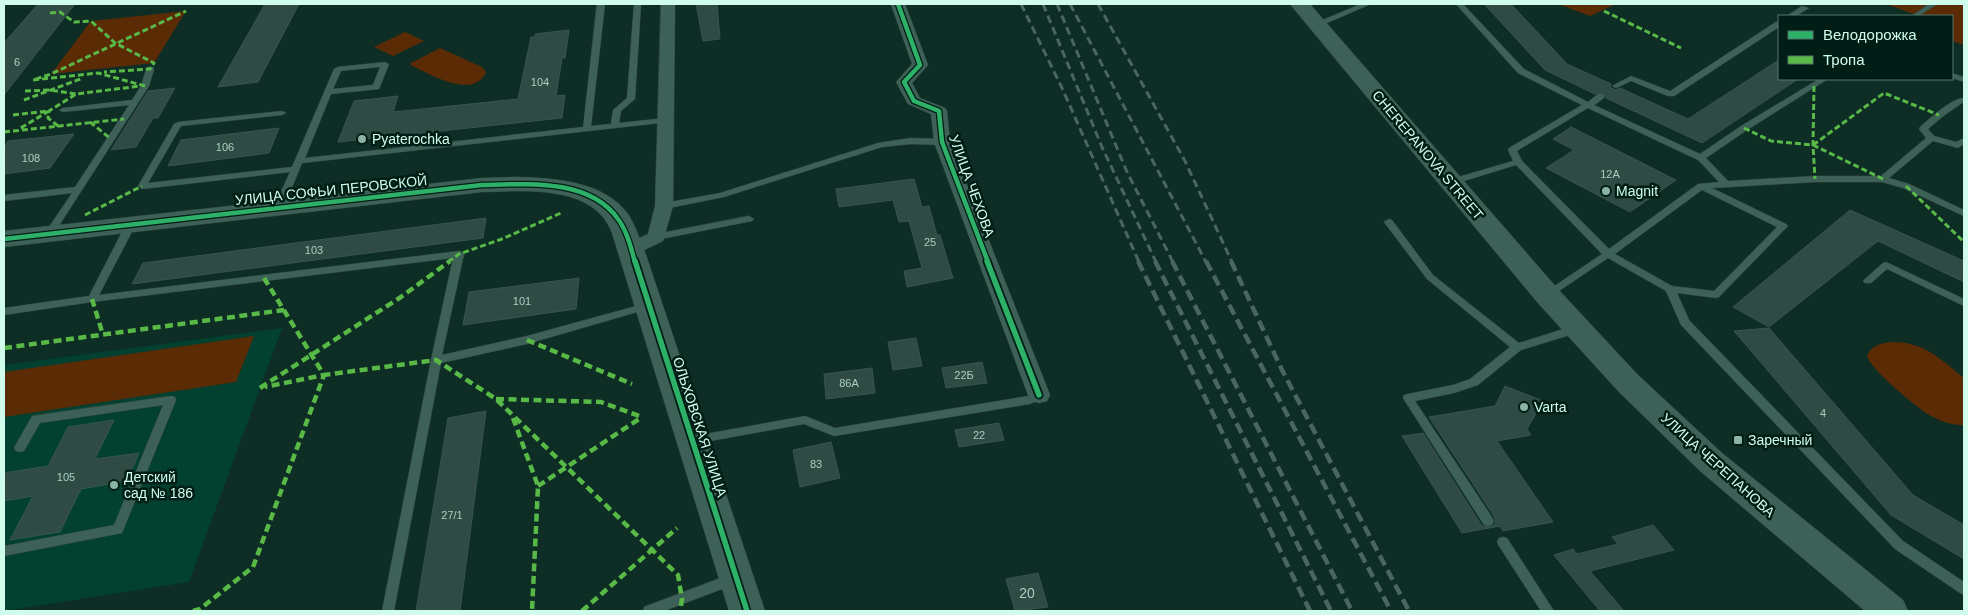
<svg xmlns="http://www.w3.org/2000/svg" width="1968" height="615" font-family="Arial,sans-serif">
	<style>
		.built { fill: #024030 }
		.green { fill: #5b2b05 }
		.building { fill: #304b44; stroke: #37564d }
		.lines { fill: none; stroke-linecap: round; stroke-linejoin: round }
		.lane-casing { stroke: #2e4740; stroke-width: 1 }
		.street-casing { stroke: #2e4740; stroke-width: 1 }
		.secondary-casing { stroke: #2e4740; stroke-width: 1 }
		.lane { fill: #3d6157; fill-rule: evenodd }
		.street { fill: #3d6157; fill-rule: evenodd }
		.secondary { fill: #3d6157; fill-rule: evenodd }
		.rail-far1 { stroke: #49675f; stroke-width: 3; stroke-dasharray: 8 4.5; stroke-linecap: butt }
		.rail { stroke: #49675f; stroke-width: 4.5; stroke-dasharray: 11 5.5; stroke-linecap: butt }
		.quiet-far1 { stroke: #58b947; stroke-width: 3; stroke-dasharray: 6 3; stroke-linecap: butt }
		.quiet { stroke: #58b947; stroke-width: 4.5; stroke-dasharray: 8 4.5; stroke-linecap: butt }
		.cycleway-far1-casing { stroke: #001e16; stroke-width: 7 }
		.cycleway-casing { stroke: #001e16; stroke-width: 9 }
		.cycleway-far1 { stroke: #2db169; stroke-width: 4.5 }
		.cycleway { stroke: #2db169; stroke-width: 5.5 }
		.poi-dot { fill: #8bb4a6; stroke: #001e16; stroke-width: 2 }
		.labels { text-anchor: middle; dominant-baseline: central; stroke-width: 5; stroke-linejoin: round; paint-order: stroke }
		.number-label { font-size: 11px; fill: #a7d0c1 }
		.poi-label { font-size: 14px; fill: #cffceb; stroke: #001e16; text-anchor: start }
		.street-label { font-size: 14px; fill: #cffceb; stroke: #001e16 }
		.near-number-label { font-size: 14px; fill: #a7d0c1 }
	</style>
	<rect width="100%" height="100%" fill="#0d2d25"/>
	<path class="built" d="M282,328L189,582L4,611V365Z"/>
	<path class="green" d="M1558,4H1616L1590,16Z
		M1886,4H1964V45L1952,41V16H1919Z
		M186,11L154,63L51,74L91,21Z
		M405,32L424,41L393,56L374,47Z
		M440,48L482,67L486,72C473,101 427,73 409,64Z
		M254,336L236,382L4,417V372Z
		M1892,342C1923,341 1942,360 1964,378V425C1952,425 1942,422 1931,416C1917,408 1871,370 1867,356C1871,345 1882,343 1892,342Z"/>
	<path class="building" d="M38,4H75L4,95V43Z
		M265,4H299L258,82L218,87Z
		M696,4H717L720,39L703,41Z
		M1484,4H1511L1567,64L1611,84L1610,87L1615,90L1620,88L1688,119L1779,60V79H1798L1702,143L1606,98L1605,93L1595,94L1545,70Z
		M569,30L565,58H562L556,96L565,95L562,118L338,142L354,101L398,96L393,112L518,99L531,37H535V34Z
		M175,88L158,118H153L136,147L111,150L148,91Z
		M1571,127L1676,180L1630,212L1546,168L1574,150L1553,139Z
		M279,128L269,153L168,166L181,140Z
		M74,134L50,168L4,174V147L8,141Z
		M914,179L922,207L929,206L937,235H940L953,278L907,287L904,271L922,268L909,221L899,222L893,200L839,207L836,189Z
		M1850,210L1964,261V282L1878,241L1769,327L1733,307Z
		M486,218L483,238L132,284L143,263Z
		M579,278L576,309L463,325L469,292Z
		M1769,328L1913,495L1964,525V559L1891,515L1734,331Z
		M916,338L922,366L893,370L888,342Z
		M982,362L987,383L946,388L942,368Z
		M872,368L875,393L826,399L824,374Z
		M1505,386L1543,401L1527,429L1531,435L1497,441L1553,522L1503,531L1500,526L1462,533L1402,436L1423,433L1482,526L1492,527L1496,522L1494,516L1429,417L1495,406Z
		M486,411L460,611H416L448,418Z
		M114,420L95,459L139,453L127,481L81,489L60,532L10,540L33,496L4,501V473L48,466L68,427Z
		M999,423L1004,440L959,447L955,430Z
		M831,442L840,478L800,487L793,450Z
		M1653,525L1674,550L1590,571L1624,611H1600L1554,555L1573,549L1577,554L1618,544L1612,537Z
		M1038,573L1048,607L1015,611L1006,579Z"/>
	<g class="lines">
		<defs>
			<path id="lane" d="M597,4H605L591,126L611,124L613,110L627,98L634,4H641L635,99L621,111L619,123L666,118H669V122L302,163L284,207L279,210L274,207L290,172L142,189L138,186L174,124L178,122L282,111L286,113L282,115L181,126L148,183L292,167L334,69L338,67L385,62L389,64L379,89L331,94L305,158L583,127ZM380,67L373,85L333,89L341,71Z
				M1361,4H1371L1320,26L1313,24Z
				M1456,4H1463L1524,69L1588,102L1598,94H1604V98L1594,105L1700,154L1741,126L1819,79H1828L1747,130L1706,158L1728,181L1815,176H1881L1926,138L1919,129L1920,127C1929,119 1953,97 1964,98V103H1962L1942,117L1928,129L1934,136L1956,142L1964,138V144L1958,148L1933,141L1889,178L1909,184L1964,210V216L1903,188L1882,182H1815L1712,188L1786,224L1788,226L1719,297L1716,298L1677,293L1689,320L1903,541L1964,582V595L1960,593L1895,549L1681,325L1666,291L1608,258L1550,297H1544L1542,295L1544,293L1602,254L1516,165L1451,185L1447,182L1448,180L1513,161L1508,150L1509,148L1582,105L1518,73ZM1588,108L1698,160L1719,182L1698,184L1609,249L1522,161L1517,151ZM1702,190L1777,227L1714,291L1672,286L1615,254Z
				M1929,4H1937L1919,16H1912Z
				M1802,6L1809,8L1796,16H1787Z
				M1776,22H1779V27L1674,96H1668L1631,81L1616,88L1612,86L1631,76L1670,91Z
				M147,67H153L154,69L149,86L53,235H47L45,233L72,193L4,201V195L75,187L129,105L63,112L59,110L63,108L132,100L141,86Z
				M1952,73L1964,77V82L1952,78Z
				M911,138L942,139L946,142L942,145L911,144L882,147L724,197L664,209L659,206L664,203L720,193L878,143Z
				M749,216L754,219L752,221L656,240L651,237L656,234Z
				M1389,219L1392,220L1433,275L1519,343L1576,325L1581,329L1580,332L1521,350L1478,385L1454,393L1415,401L1492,517L1494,521L1492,525L1488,526L1484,525L1403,398L1404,395L1408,394L1453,385L1470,379L1510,347L1427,279L1384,222Z
				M131,221L136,224L99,295L459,251L462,252L464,254L442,355L527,336L647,303L652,306L651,308L527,344L441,363L394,611H382L431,360L453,258L92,302L4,315V308L89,296L126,224Z
				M1886,262L1964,299V306L1887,269L1871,283H1865L1863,281L1865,279L1883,263Z
				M1039,391L1043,392L1044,395L1043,398L1030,404L834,436L804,424L694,444L690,443L688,440L690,437L694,436L805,416L835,428L1028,396Z
				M171,396L175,397L176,400L122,533L4,556V546L114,525L163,405L40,423L24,451L20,452L16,451L14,448L32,416Z
				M1503,537L1507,538L1554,611H1541L1499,546L1497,542L1499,538Z
				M734,573L738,575L740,579L738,583L664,611H643L644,607Z"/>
			<path id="street" d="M661,4H675L673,206L663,241L638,253L631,255L624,253L622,249L624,245L648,234L655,206Z
				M891,4H905L928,65L912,83L920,98L945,108L947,111L950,142L1050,395L1047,401L1039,403L1031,401L1028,395L934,142L931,114L908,104L896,82L912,64Z"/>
			<path id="secondary" d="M1290,4H1310L1557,288L1638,375L1722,453L1903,600L1908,611H1865L1700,471L1618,391L1537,302Z
				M517,177C554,178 604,181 628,214C635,225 639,237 644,249L765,611H729L612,233C594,184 524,191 482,192L4,247V231L482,178Z"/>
		</defs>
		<use href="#lane" class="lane-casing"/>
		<use href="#street" class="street-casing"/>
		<use href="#secondary" class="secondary-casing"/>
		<use href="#lane" class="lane"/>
		<use href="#street" class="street"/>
		<use href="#secondary" class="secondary"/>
		<path class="rail-far1" d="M1021,4L1062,88L1139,262
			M1043,4L1102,147L1156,262
			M1057,4L1127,172L1173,262
			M1070,4L1206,262
			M1098,4L1185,161L1232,262"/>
		<path class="rail" d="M1138,261L1310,611
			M1155,261L1331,611
			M1172,261L1352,611
			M1206,261L1391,611
			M1231,261L1282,370L1409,611"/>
		<path class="quiet-far1" d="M1604,11L1681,48
			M50,13L60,12L74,22L91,21L115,43L154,63L150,69L104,72
			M145,86L98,73L33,80L51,74L186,11
			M1814,86L1813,145L1815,179
			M25,91L50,90L76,94
			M24,100L83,78
			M13,115L49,111L19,129
			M90,122L111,139
			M58,126L48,118L49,111L76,94L140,86
			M1744,128L1771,141L1813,145L1883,179
			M4,132L124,119
			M1813,145L1884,93L1939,115
			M1906,186L1964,242
			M85,215L142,186
			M448,262L459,254L502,239L561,213"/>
		<path class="quiet" d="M264,278L324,375L436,360L496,399L678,575L682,599L680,611
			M92,299L103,335
			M527,340L632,384
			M4,348L284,310
			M260,388L401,297L450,261
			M496,399L601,402L642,417
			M513,418L538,486L532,611
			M538,486L642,417
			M193,611L200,609L253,567L324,375L265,387
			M582,611L677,528"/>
		<defs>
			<path id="cycleway-far1" d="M898,4L920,65L904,82L914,101L939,111L942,142L988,262
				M4,239L482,185C526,184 589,178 618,219C627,231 631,248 635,262"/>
			<path id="cycleway" d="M635,261L747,611
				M987,261L1039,395"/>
		</defs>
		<use href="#cycleway-far1" class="cycleway-far1-casing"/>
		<use href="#cycleway" class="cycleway-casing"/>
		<use href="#cycleway-far1" class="cycleway-far1"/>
		<use href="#cycleway" class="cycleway"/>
	</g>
	<g class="poi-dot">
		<circle cx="362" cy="139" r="5"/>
		<circle cx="1606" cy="191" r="5"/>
		<circle cx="1524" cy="407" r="5"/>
		<rect x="1733" y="435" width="10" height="10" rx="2.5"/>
		<circle cx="114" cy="485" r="5"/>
	</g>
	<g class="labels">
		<g class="number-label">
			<text x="17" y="62">6</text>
			<text x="540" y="82">104</text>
			<text x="225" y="147">106</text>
			<text x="31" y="158">108</text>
			<text x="1610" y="174">12А</text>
			<text x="930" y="242">25</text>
			<text x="314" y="250">103</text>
			<text x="522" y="301">101</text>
			<text x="964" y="375">22Б</text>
			<text x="849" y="383">86А</text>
			<text x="1823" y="413">4</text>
			<text x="979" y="435">22</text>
			<text x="816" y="464">83</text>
			<text x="66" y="477">105</text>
			<text x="452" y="515">27/1</text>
		</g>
		<g class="poi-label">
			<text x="372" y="139">Pyaterochka</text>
			<text x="1616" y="191">Magnit</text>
			<text x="1534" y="407">Varta</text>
			<text x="1748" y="440">Заречный</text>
			<text x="124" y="477">Детский<tspan x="124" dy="16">сад № 186</tspan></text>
		</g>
		<g class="street-label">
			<text transform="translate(1428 155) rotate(50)">CHEREPANOVA STREET</text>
			<text transform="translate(972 186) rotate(70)">УЛИЦА ЧЕХОВА</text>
			<text transform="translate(331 190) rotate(-6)">УЛИЦА СОФЬИ ПЕРОВСКОЙ</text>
			<text transform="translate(700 427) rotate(72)">ОЛЬХОВСКАЯ УЛИЦА</text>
			<text transform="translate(1718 465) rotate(42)">УЛИЦА ЧЕРЕПАНОВА</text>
		</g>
		<g class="near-number-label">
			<text x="1027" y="593">20</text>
		</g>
	</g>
	<rect width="1968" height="615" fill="none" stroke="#cffceb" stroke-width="10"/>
	<rect x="1778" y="15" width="175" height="65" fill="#001e16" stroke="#53776b"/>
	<rect x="1788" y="31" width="25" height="8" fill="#2db169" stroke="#53776b"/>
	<text x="1823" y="40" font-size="15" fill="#cffceb">Велодорожка</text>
	<rect x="1788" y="56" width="25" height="8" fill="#58b947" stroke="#53776b"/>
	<text x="1823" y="65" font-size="15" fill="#cffceb">Тропа</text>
</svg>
